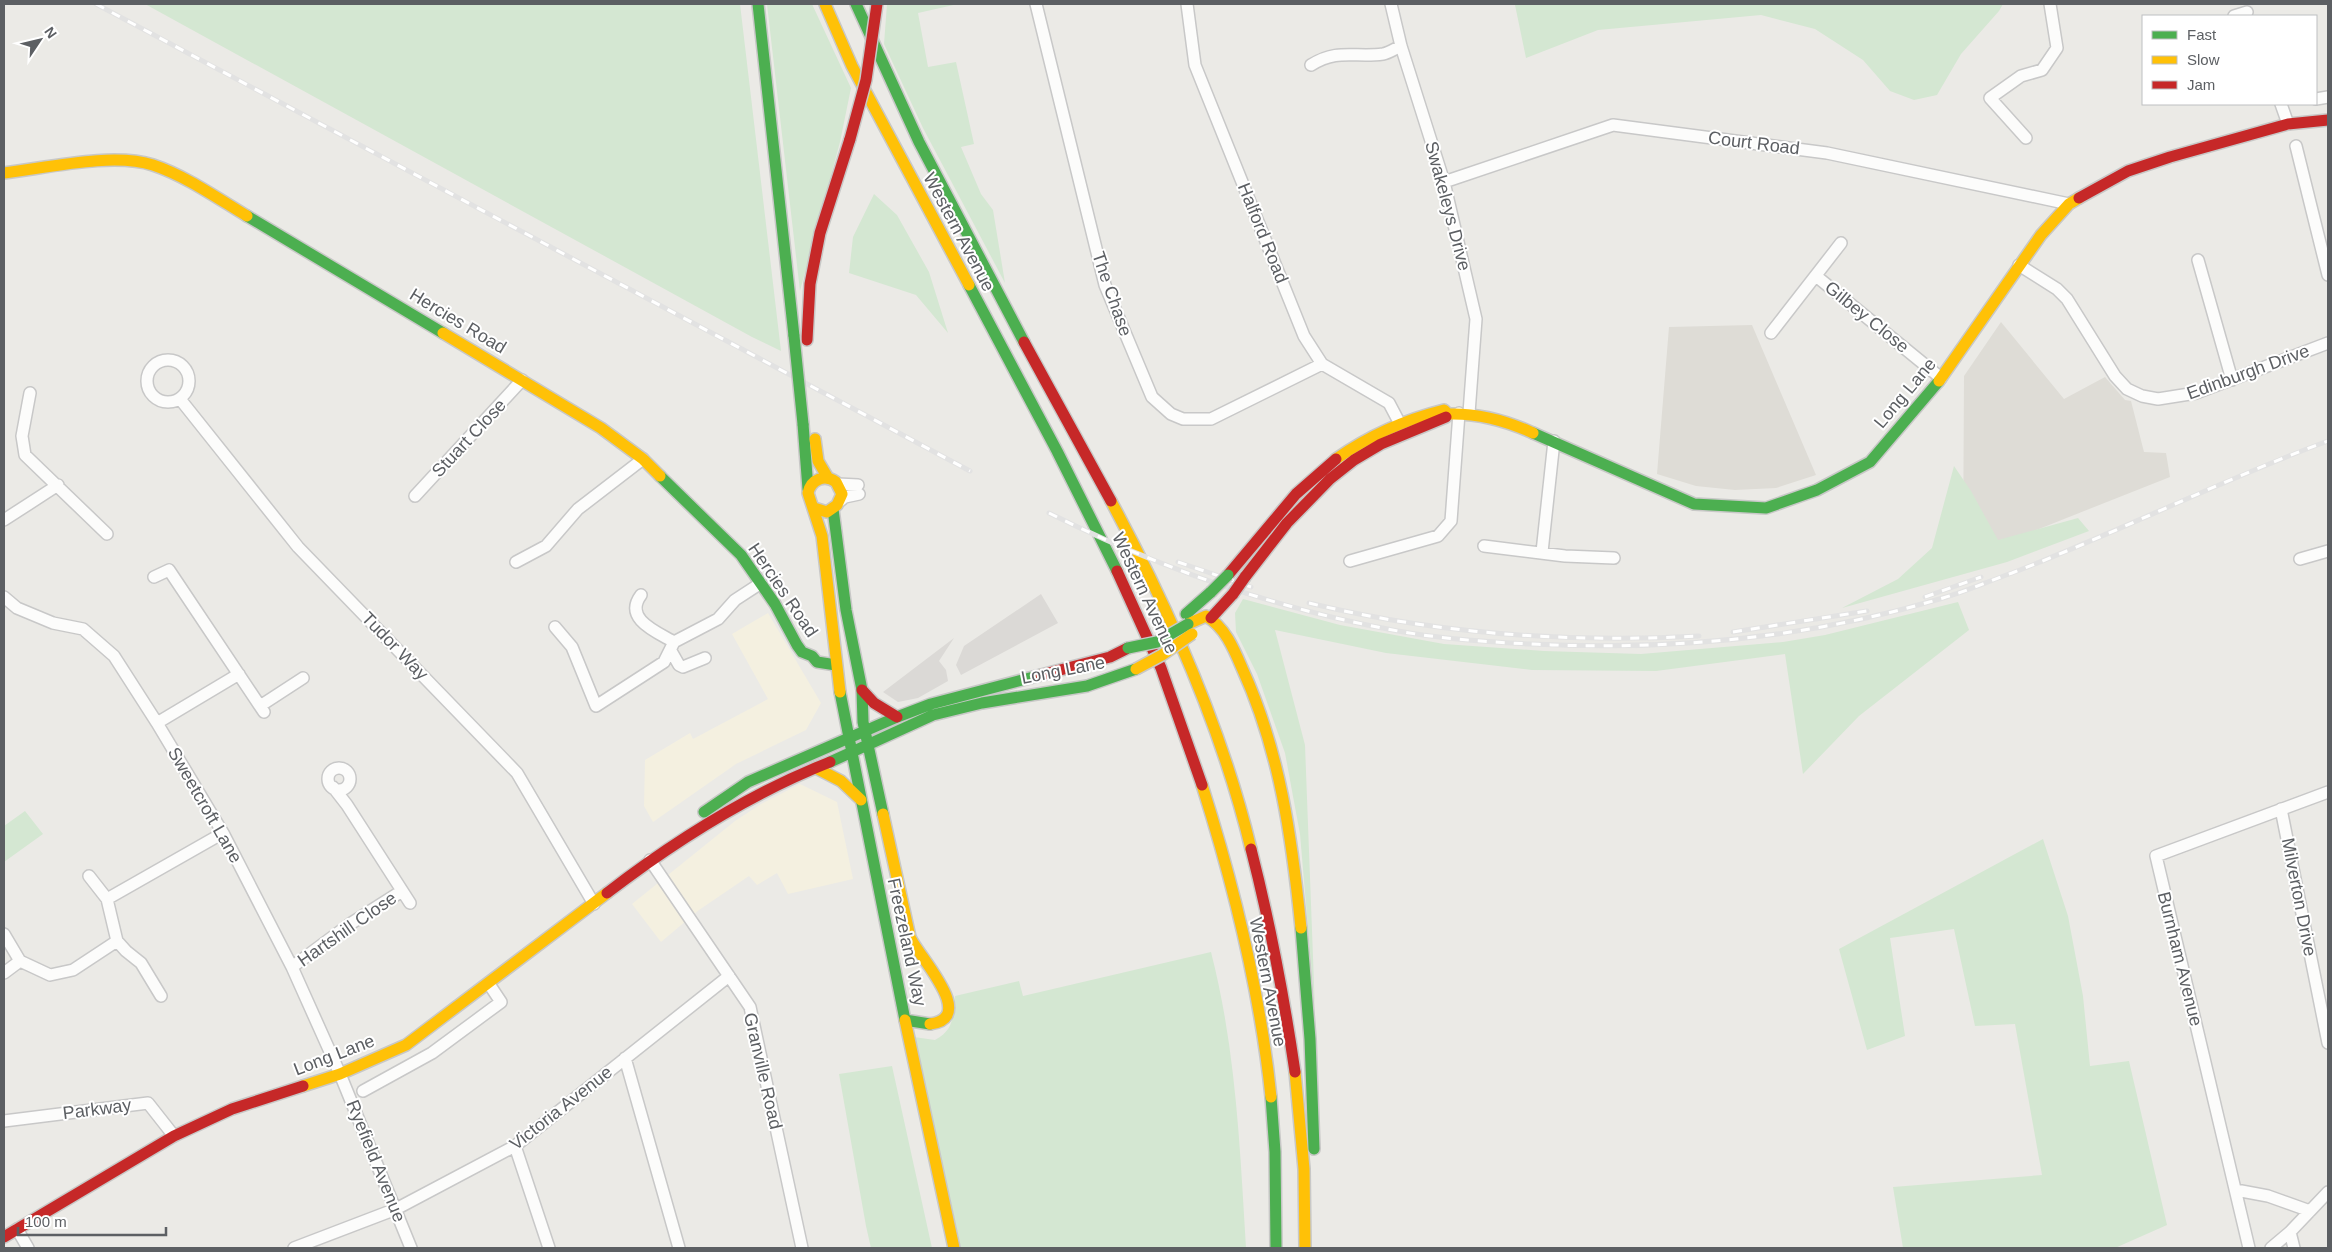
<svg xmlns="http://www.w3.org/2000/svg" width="2332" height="1252" font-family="Helvetica,sans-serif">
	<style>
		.commercial { fill: #f4f0e0 }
		.industrial { fill: #dbd9d6 }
		.education { fill: #dedcd6 }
		.green { fill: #d4e7d2 }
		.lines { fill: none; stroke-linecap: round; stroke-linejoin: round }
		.street-casing { stroke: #c8c8c8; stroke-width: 14 }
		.fast-casing { stroke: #c8c8c7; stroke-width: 14 }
		.slow-casing { stroke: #c8c8c7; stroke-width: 14 }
		.jam-casing { stroke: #c8c8c7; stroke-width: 14 }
		.street { stroke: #fcfcfb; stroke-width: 11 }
		.fast { stroke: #4caf50; stroke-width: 11 }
		.slow { stroke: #ffc107; stroke-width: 11 }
		.jam { stroke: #c62828; stroke-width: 11 }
		.rail-casing { stroke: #e2e2e2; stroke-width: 5 }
		.rail { stroke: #fff; stroke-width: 3; stroke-dasharray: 9; stroke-linecap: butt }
		.fast-bridge-casing { stroke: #c8c8c7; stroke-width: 14; stroke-linecap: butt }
		.slow-bridge-casing { stroke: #c8c8c7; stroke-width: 14; stroke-linecap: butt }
		.jam-bridge-casing { stroke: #c8c8c7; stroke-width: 14; stroke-linecap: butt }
		.fast-bridge { stroke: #4caf50; stroke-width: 11 }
		.slow-bridge { stroke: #ffc107; stroke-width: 11 }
		.jam-bridge { stroke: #c62828; stroke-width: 11 }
		.labels { text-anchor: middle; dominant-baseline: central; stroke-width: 4; stroke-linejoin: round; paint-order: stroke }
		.street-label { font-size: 18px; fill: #5c5f63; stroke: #fff }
	</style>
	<rect width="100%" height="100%" fill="#ebeae6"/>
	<path class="commercial" d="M768,613L821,703L806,730L736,764L653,822L644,806L645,760L690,733L693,739L768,699L732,634Z
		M800,784L837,802L853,879L788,894L777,873L757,885L749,876L699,910L661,942L632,904L735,821L761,804Z"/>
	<path class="industrial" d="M1041,594L1058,623L961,675L956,665L964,646Z
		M954,638L939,661L946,670L948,681L918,698L898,702L883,692Z"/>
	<path class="education" d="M2001,322L2064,399L2105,377L2125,400L2131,401L2144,452L2166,453L2170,477L1963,559L1964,376Z
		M1752,325L1816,475L1776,488L1735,490L1696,486L1657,474L1669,327Z"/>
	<path class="green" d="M145,4H740L781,351L752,337Z
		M767,4H812L851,88L840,142L800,291Z
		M887,4H958L918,13L928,67L956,62L974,144L961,147L981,194L993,210L1005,283L923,128L884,44Z
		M1519,4H2003L1999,11L1961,54L1937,95L1914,100L1890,91L1863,60L1815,29L1761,15L1598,30L1526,58L1515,5Z
		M874,194L897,215L929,272L948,333L916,295L849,273L853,237Z
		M1954,466L1971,491L1998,540L2078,518L2089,531L2007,562L1842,608L1898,579L1932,548Z
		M1243,599L1340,625L1444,644L1544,651L1641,654L1783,642L1825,635L1958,602L1969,630L1859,716L1803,774L1785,654L1656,671L1532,670L1386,653L1275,630L1305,745L1315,1010L1300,834L1285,753L1257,674L1236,632L1235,613Z
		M25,811L43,834L4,862V826Z
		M2043,839L2068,916L2083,996L2090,1066L2129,1061L2167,1225L2115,1248H1903L1893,1187L2042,1175L2015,1024L1975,1026L1954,929L1890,938L1905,1036L1867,1050L1839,949Z
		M1211,952C1236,1049 1240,1149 1246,1248H961L914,1037L935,1040C956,1028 951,1018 955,996L1019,981L1023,996Z
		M892,1066L932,1248H871L866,1226L839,1074Z"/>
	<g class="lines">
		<defs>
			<path id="street" d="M1036,4L1105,285L1152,397L1171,414L1183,419H1211L1322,364
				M1187,4L1195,65L1304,336L1322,364L1389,403L1399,422
				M1391,4L1401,46L1444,182L1476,319L1469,413
				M2234,16L2247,12
				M1311,65C1338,48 1355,58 1383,54C1389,53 1396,48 1401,46
				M2316,99L2328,97
				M2281,104L2288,124
				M2026,138L1990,98L2021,76L2042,70L2057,48L2050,4
				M2296,146L2328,275
				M1444,182L1613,125L1827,153L2069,204
				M2198,260L2232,380
				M2019,265L2057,289L2067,299L2115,376L2127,389L2142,396L2158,399L2196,393L2328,343
				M1816,276L1941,378
				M1771,333L1841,243
				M147 381a21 21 0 1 1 42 0a21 21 0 1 1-42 0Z
				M30,393L22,436L25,455L107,534
				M180,399L298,547L517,773L594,904
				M838,484L858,485
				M415,496L522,380
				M840,501L845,497L859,494
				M4,520L58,485
				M1484,546L1565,556L1614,558
				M1542,552L1554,441
				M2300,559L2328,551
				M1350,561L1438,536L1451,521L1459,413
				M516,562L546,546L578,509L643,459
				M154,577L169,570L264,712
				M641,595C623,619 657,632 674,642
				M4,597L17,608L53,623L83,629L114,656L157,723L223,833L292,967L340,1074L411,1248
				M555,627L572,647L596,706L664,662L674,642L718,619L735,600L761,583
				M671,651L679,665L683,667L705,658
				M260,706L303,678
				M157,723L239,674
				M328 779a11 11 0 1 1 22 0a11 11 0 1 1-22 0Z
				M333,787L347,805L410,903
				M2281,809L2328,1043
				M650,860L750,1007L802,1248
				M89,876L107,899
				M4,934L20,961
				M117,941L126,951L141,963L161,996
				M292,967L350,924L402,891
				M4,973L20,961L50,975L73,970L117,941L107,899L223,833
				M625,1058L679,1248
				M363,1091L432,1053L501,1002L489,984
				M4,1121L148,1103L174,1136
				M515,1146L549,1248
				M2236,1190L2268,1196L2310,1211
				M17,1229L28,1248
				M2290,1232L2294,1248
				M294,1248L396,1209L515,1146L729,976
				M2249,1248L2156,856L2328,792
				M2271,1248L2290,1232L2328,1192"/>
			<path id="fast" d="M758,4L794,336
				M856,4L919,142L1024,342
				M247,216L443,333
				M969,285L1057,451L1117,571
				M803,424L808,489
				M1533,433L1694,504L1766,508L1817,490L1870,462L1939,381
				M660,476L741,555L775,604L797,645L802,652L812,656L817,662L836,665
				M833,509L846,610L862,690L863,722L883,814
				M1186,614L1211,592
				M840,692L905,1020L930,1024
				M830,762L933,715L982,703L1087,686L1136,669
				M704,812L748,782L897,717L931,704L1041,675
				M1301,928L1310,1039L1314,1149
				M1271,1097L1275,1152L1276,1248"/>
			<path id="slow" d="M825,4L852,66L969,285
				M4,173C46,168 113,152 153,165C186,176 217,198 247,216
				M443,333L601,428L643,459L660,476
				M1939,381L2041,235L2069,204L2079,198
				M815,439L818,461L828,478
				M1336,459C1370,435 1404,420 1444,410L1448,414C1478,413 1505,420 1533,433
				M1111,501C1170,611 1222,728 1251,849
				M814,508L827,512L837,505L842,494L836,482C825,474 811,479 808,493L822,536L840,692
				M1188,624L1206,616C1225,627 1234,649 1242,668C1280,751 1292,839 1301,928
				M816,768L841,781L861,800
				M1202,785C1234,886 1260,991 1271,1097
				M883,814L910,937C917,955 979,1018 930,1024
				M905,1020L954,1248
				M1295,1072L1304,1169L1305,1248
				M303,1086L340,1074L406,1045L607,893"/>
			<path id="jam" d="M2079,198L2128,171L2170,157L2288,124L2328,120
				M807,340L810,284L820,233L850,139
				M1024,342L1111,501
				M1117,571L1161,668L1202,785
				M1228,575L1296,494L1336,459
				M1245,577L1287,523L1330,479L1354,460L1381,444L1446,417
				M1211,618L1233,594
				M1041,675L1110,657L1128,648
				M862,690L874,703L897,717
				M1251,849C1270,923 1284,997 1295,1072
				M607,893C676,840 749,794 830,762
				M4,1237L174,1136L232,1109L303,1086"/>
		</defs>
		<use href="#street" class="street-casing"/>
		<use href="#fast" class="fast-casing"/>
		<use href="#slow" class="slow-casing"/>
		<use href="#jam" class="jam-casing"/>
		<use href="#street" class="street"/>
		<use href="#fast" class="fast"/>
		<use href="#slow" class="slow"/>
		<use href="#jam" class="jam"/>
		<defs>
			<path id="rail" d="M96,4L970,471
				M1049,513C1159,568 1277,609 1398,631C1442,639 1487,642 1531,644C1670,651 1810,638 1943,598C1967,591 1989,581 2012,573C2119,532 2221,480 2328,441
				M1178,562L1251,587
				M1925,597L1981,577
				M1309,603C1437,634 1567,643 1699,636
				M1733,632L1867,611"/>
		</defs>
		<use href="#rail" class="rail-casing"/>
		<use href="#rail" class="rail"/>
		<defs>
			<path id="fast-bridge" d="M794,336L803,424
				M1211,592L1228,575
				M1128,648L1157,642L1188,624"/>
			<path id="slow-bridge" d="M1136,669L1162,655L1192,634"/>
			<path id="jam-bridge" d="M850,139L866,80L877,4
				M1233,594L1245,577"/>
		</defs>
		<use href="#fast-bridge" class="fast-bridge-casing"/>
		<use href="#slow-bridge" class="slow-bridge-casing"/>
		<use href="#jam-bridge" class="jam-bridge-casing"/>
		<use href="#fast-bridge" class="fast-bridge"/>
		<use href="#slow-bridge" class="slow-bridge"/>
		<use href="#jam-bridge" class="jam-bridge"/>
	</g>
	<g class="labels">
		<g class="street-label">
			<text transform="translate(1754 143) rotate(7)">Court Road</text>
			<text transform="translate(1448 206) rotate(75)">Swakeleys Drive</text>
			<text transform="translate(959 232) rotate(62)">Western Avenue</text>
			<text transform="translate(1263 233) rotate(68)">Halford Road</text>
			<text transform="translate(1112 294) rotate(71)">The Chase</text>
			<text transform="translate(1867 317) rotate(39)">Gilbey Close</text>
			<text transform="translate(458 321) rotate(31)">Hercies Road</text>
			<text transform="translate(2248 372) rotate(-20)">Edinburgh Drive</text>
			<text transform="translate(1905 393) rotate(-50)">Long Lane</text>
			<text transform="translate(469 438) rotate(-47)">Stuart Close</text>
			<text transform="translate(783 590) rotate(56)">Hercies Road</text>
			<text transform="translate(1145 593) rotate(65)">Western Avenue</text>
			<text transform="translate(395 646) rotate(46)">Tudor Way</text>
			<text transform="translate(1063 670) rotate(-11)">Long Lane</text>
			<text transform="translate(205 805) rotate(60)">Sweetcroft Lane</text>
			<text transform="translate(2299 897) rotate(79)">Milverton Drive</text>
			<text transform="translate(347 929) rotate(-35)">Hartshill Close</text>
			<text transform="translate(907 942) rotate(78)">Freezeland Way</text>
			<text transform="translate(2180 959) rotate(76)">Burnham Avenue</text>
			<text transform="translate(1268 982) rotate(79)">Western Avenue</text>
			<text transform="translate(334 1055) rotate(-21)">Long Lane</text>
			<text transform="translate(763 1071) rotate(77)">Granville Road</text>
			<text transform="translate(561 1108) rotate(-38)">Victoria Avenue</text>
			<text transform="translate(97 1109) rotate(-7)">Parkway</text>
			<text transform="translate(376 1161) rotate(68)">Ryefield Avenue</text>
		</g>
	</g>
	<rect width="2332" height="1252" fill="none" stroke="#5c5f63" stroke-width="10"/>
	<rect x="2142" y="15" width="175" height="90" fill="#ffffff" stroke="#bebfc1"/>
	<rect x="2152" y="31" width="25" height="8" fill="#4caf50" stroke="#bebfc1"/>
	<text x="2187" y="40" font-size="15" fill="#5c5f63">Fast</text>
	<rect x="2152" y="56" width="25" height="8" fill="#ffc107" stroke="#bebfc1"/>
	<text x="2187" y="65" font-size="15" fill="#5c5f63">Slow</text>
	<rect x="2152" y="81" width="25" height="8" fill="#c62828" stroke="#bebfc1"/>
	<text x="2187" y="90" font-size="15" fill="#5c5f63">Jam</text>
	<g transform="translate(40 40) rotate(55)" stroke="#ffffff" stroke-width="4" paint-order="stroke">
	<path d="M0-4L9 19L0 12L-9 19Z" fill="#5c5f63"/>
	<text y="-8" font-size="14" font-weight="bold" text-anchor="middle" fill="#5c5f63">N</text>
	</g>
	<path d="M18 1227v8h148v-8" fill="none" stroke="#5c5f63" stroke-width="2.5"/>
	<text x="25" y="1227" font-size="15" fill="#5c5f63" stroke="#ffffff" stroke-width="4" paint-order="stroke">100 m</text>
</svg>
